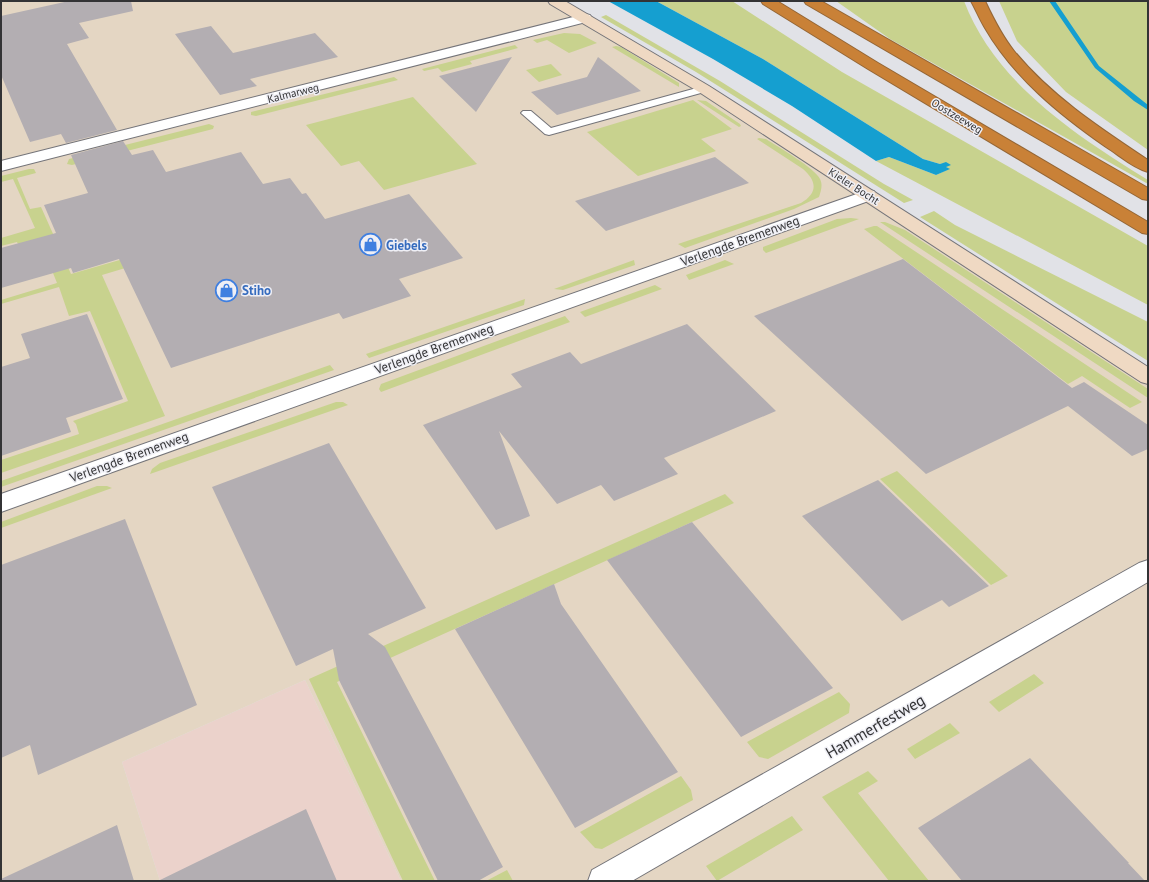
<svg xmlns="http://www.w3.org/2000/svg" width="1149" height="882" font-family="'PT Sans',sans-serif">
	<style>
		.commercial { fill: #ebd2cb }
		.industrial { fill: #e4d6c3 }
		.green { fill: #c8d28e }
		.water { fill: #159fd0 }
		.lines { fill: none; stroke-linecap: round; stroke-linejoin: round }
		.stream { fill: #159fd0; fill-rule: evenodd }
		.building { fill: #b3aeb2 }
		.lane-casing { stroke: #747479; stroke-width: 2 }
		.street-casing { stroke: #747479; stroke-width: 2 }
		.secondary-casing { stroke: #747479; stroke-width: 2 }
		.highway-casing { stroke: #946636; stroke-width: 2 }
		.lane { fill: #fff; fill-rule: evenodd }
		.street { fill: #fff; fill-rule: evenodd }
		.secondary { fill: #efd9c3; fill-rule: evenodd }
		.highway { fill: #c98137; fill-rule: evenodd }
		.labels { text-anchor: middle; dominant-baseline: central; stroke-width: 3; stroke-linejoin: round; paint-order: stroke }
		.far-street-label { font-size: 11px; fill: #333335; stroke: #efeff5 }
		.street-label { font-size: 13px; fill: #333335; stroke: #efeff5 }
		.shop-label { font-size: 13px; font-weight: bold; fill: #366cbe; stroke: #efeff5; text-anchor: start }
		.near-street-label { font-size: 16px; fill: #333335; stroke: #efeff5 }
	</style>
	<rect width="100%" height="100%" fill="#e1e2e7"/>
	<path class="commercial" d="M305,680L401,881H160L122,762Z"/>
	<path class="industrial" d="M1,1H563L699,79L1148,367V881H401L305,680L122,762L160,881H1Z"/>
	<path class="green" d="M656,1H732L842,72L1148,246V305L876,161L889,157L936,175L949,169L945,167L946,163L940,164L923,159L763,59Z
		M836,1H964C995,83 1077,136 1148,180V184L890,39Z
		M999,1H1148V150L1066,92L1017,41Z
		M606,15L720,81L884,184L913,200L904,203L696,72L601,17Z
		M564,33L580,34L597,43L569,53L547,40L537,43L533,40Z
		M515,45L518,48L470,61L472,64L442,72L438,68L424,71L422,69Z
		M616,46L621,47L679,83V87L612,47Z
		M551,64L562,75L539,82L526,70Z
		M394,77L398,80L256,116L251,115V112Z
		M413,97L477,164L384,190L359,161L341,166L306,125Z
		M693,100L732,129L701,139L716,151L638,176L587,132Z
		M697,100L706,101L740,124L741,126L739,127Z
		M209,124L214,126L213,129L72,165L67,164L69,159Z
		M759,138L766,139C778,147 815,168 820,179C823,185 821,191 819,197L794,209L685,248L678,244L801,203C818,193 817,181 803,169L757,139Z
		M29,169H34L36,173L17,178L30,209L41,207L71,274L283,213L289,219L102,275L165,416L1,473V460L79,434L76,424L73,421L128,401L90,311L69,316L59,287L1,304V300L57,283L53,273L33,277L17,242L1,246V238L35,228L13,179L1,182V176Z
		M934,211L955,225L1148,322V361L920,217Z
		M851,218L859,219L766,253L763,250V247L837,219Z
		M880,222H885L905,230L1148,389V398Z
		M874,226H877L1142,402L1130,408L1082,376L1068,384L864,229Z
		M634,260L635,265L563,290L554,289Z
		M725,260L734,264L689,280L686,275Z
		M655,285L662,289L585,317L580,312Z
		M525,299L524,305L369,358L366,354Z
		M565,316L570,322L381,392L379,389L381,384Z
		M330,365L334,370L1,487V481Z
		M336,402H343L348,405L150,474L152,469L160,463Z
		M897,471L1008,576L991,585L880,479Z
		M97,486H107L112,488L1,528V522Z
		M725,494L734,503L337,682L435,881H403L309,679Z
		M1034,674L1044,683L999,712L989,702Z
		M839,692L850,704L849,713L768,759L759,757L747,742Z
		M950,723L960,733L915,759L907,749Z
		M868,771L878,781L858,793L929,881H889L822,797Z
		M681,776L691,790L693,800L602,849L595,848L580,832Z
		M792,816L803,830L717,881L706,866Z
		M507,870L513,881H486Z"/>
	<path class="water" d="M608,1H656L763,59L923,159L940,164L946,162L951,165L946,167L950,169L936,175L889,157L876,161L792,106L713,59Z"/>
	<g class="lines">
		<path class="stream" d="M1049,1H1055L1099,66L1148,105V110L1134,101L1095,68Z"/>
	</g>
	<path class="building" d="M69,1H131L133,11L79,23L89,38L67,44L117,130L66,143L61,134L30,142L1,75V16Z
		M211,26L233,53L315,33L338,57L250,79L257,86L220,95L175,34Z
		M512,57L476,112L439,76Z
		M598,57L641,91L557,115L531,92L587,77Z
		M123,141L132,155L153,150L166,172L241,152L263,184L290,178L302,194L306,193L325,219L409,194L463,258L399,279L411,296L343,319L339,313L171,368L119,259L73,273L71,268L1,288V248L56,233L44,205L88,193L71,155Z
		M715,157L749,183L606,231L575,201Z
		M903,259L1072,388L1084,382L1148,425V449L1132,456L1068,406L926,474L754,316Z
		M87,314L123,399L66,418L71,432L1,456V367L30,358L21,334Z
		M687,324L776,411L664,458L678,474L614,501L601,485L557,504L499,431L530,516L496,530L423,425L522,387L511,374L570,352L581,364Z
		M329,443L426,608L368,634L385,647L503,867L478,881H438L339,680L333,649L296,666L212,487Z
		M878,480L989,586L949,607L942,600L902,621L802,516Z
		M125,519L197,705L38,775L30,745L1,758V565Z
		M692,522L833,688L741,737L607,560Z
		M554,584L561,604L678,772L575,828L455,629Z
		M1030,758L1129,863H1128L1145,881H962L918,828Z
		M306,809L337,881H158Z
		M117,825L134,881H1V879Z"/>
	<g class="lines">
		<defs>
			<path id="lane" d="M704,86L709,89L708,91L549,135L545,134L521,113L523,111H531L551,128Z"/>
			<path id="street" d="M585,14L590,15L592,18L590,21L1,171V161Z
				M868,190L874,191L877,195L874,199L1,512V494Z
				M1148,560V582L632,881H588L592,870L1139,563Z"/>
			<path id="secondary" d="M548,1H565L709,86L1148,367V384L1141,382L699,92L550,4Z"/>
			<path id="highway" d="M761,1H777L878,63L1148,222V234L1142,233L868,69L763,4Z
				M804,1H821L1148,188V200L1142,199L806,4Z
				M971,1H985C993,18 1002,36 1014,51C1051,96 1100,128 1148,160V172C1133,168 1119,155 1106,147C1060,115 1014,78 985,28C980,20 976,10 971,1Z"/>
		</defs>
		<use href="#lane" class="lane-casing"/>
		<use href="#street" class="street-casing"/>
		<use href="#secondary" class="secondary-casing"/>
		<use href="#highway" class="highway-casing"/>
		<use href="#lane" class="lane"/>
		<use href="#street" class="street"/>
		<use href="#secondary" class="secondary"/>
		<use href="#highway" class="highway"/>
	</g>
	<defs>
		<symbol id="shop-ring" viewBox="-11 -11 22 22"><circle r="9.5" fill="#efeff5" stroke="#3f7fe0" stroke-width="1.5"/><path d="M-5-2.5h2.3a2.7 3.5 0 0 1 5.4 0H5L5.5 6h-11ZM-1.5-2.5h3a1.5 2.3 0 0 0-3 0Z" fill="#3f7fe0"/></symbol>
	</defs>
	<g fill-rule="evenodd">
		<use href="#shop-ring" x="358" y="232" width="25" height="25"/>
		<use href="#shop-ring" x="214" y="278" width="25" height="25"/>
	</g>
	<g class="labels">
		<g class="far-street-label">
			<text transform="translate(293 93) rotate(-14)">Kalmarweg</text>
			<text transform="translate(957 116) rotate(31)">Oostzeeweg</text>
			<text transform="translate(854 186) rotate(33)">Kieler Bocht</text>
		</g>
		<g class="street-label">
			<text transform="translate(740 241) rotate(-20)">Verlengde Bremenweg</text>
			<text transform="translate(434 349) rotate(-20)">Verlengde Bremenweg</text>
			<text transform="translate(129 457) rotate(-20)">Verlengde Bremenweg</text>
		</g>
		<g class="shop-label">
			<text x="386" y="245">Giebels</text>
			<text x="242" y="290">Stiho</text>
		</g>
		<g class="near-street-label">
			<text transform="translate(875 726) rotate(-30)">Hammerfestweg</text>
		</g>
	</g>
	<rect width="1149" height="882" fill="none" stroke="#333335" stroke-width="4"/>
</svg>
